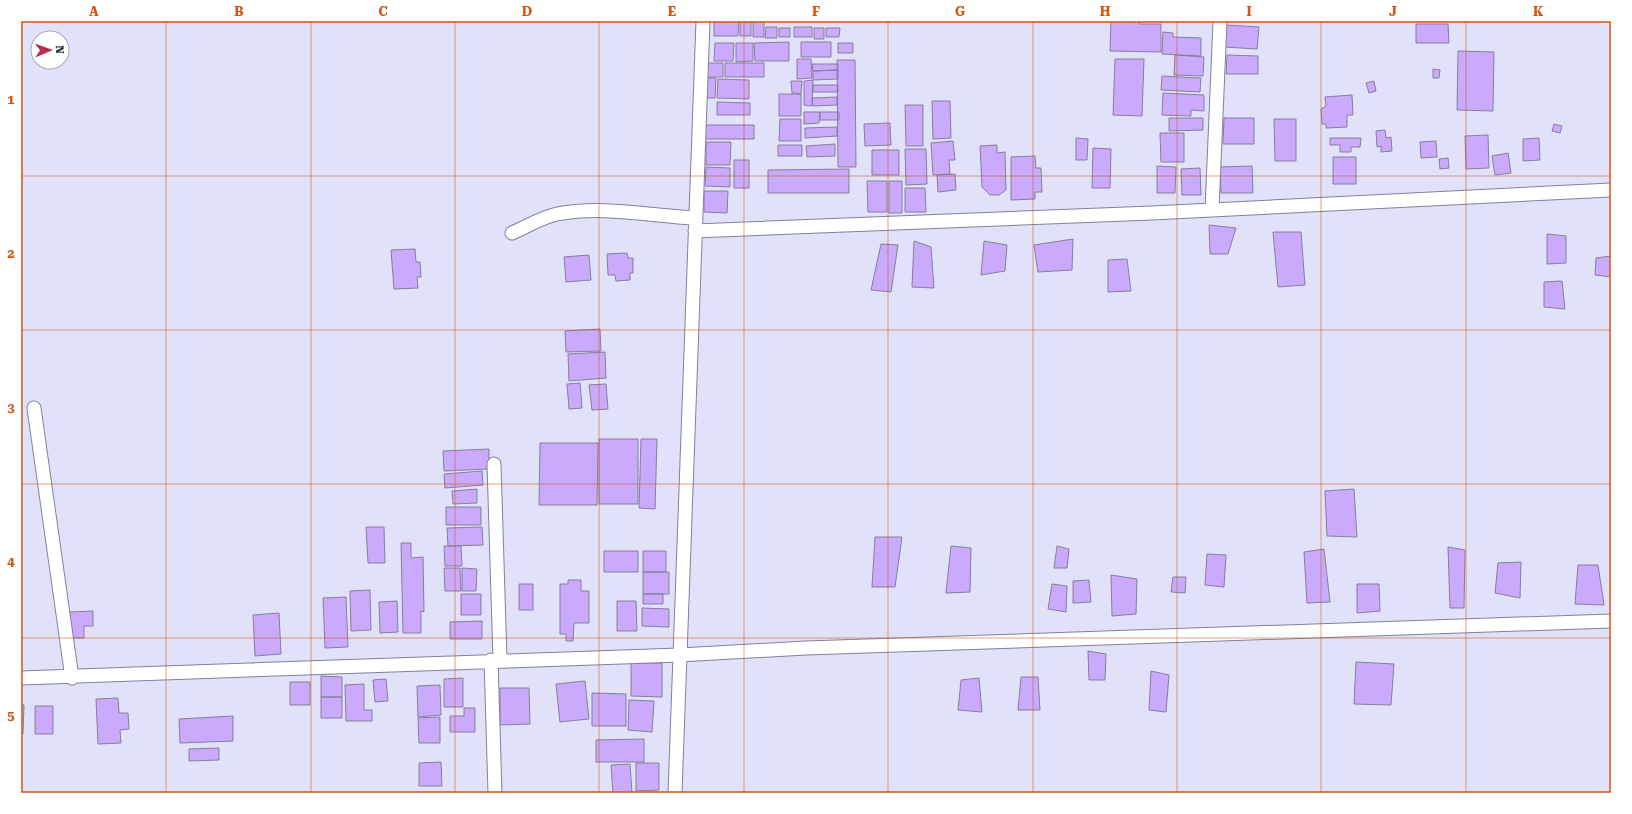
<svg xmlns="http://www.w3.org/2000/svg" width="1632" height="814" font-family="'Roboto Serif',serif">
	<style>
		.building { fill: #caaafd; stroke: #877e98 }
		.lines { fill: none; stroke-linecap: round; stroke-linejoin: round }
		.minor-casing { stroke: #80819c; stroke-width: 15 }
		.minor { stroke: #fff; stroke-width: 13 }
		.grid { fill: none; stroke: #d55510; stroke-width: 1; stroke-opacity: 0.55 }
		.neatline { fill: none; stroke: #d55510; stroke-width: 1.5 }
		.grid-label { font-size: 13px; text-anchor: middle; font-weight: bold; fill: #d55510 }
	</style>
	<rect width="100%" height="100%" fill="#e1e2fa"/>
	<path class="building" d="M1111,21H1139V24H1161V52L1110,51Z
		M714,22H739L738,36H714Z
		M740,22H751V36H740Z
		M753,22H764V37H753Z
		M1416,24H1448L1449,43H1416Z
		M1226,25L1259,27L1257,49L1224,47Z
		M766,27H777V38H765Z
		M794,27H812V37H794Z
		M779,28H790V37H779Z
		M814,28H824V39H814Z
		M826,28H840L839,37H826Z
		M1163,32L1173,33V37L1201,38V56L1162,54Z
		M789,42V61H755L754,43Z
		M801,42H831V57H801Z
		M715,43H734L733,61H714Z
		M736,43H753V61L736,62Z
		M838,43H853V53H838Z
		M1458,51L1494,52L1493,111L1457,110Z
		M1175,55L1204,57L1203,76L1174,75Z
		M1227,55L1258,56V74H1226Z
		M797,59H811L812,78L797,79Z
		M1115,59H1144L1142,116L1113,115Z
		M837,60H855L856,167H838Z
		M707,63H723V77H707Z
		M725,63H764V77H725Z
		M812,64H838V70L813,71Z
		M1433,69L1440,70L1439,78H1433Z
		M838,70V79L813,80V71Z
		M1162,76L1201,78L1200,92L1161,90Z
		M706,78H716L715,98H705Z
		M718,79L749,80V99L717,98Z
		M813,80L812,106L804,105V81Z
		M791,81H802L801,94L792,93Z
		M1374,81L1376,91L1369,93L1366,83Z
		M813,85H838V92H813Z
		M1163,93L1204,95V111L1191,110V116L1162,115Z
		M779,94H801V116H779Z
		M1352,95L1353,115H1347V127L1326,128V124H1322L1321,109L1326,106L1325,97Z
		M837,97V105L813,106L812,98Z
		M932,101H950L951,138L933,139Z
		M717,102L750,103V115H717Z
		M905,105H923V146H906Z
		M804,112H820L819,123L804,124Z
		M820,112H839V120H820Z
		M1169,118H1203V130L1169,131Z
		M1224,118H1254V144H1223Z
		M780,119H801V141H779Z
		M1274,119H1296V161H1275Z
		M890,123L891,145L865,146L864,124Z
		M1554,124L1562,126L1560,133L1552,131Z
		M703,125H754V139H703Z
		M837,127V136L805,138V128Z
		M1385,130L1386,138L1391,137L1392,151L1381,152V146L1377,147L1376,131Z
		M1160,133H1184V162H1161Z
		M1488,135L1489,168L1466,169L1465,136Z
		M1076,138L1088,139L1087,160H1076Z
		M1330,138H1361L1360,147H1351V152H1340V145H1330Z
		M1539,138L1540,160L1523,161V139Z
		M953,141L955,160H949L950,174L933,175L931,143Z
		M1436,141L1437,157L1421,158L1420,142Z
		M706,142H731L730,165H706Z
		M835,144V156L807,157L806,146Z
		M778,145H802V156H778Z
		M997,145V153L1005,152L1006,190L999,195H990L982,187L980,146Z
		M1093,148L1111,149L1110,188H1092Z
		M905,149H926L927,184L906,185Z
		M872,150H899V175H872Z
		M1508,153L1511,173L1495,175L1492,156Z
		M1035,156L1036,168H1041L1042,192H1035V199L1011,200V157Z
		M1333,157H1356V184H1333Z
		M1448,158L1449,168L1440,169L1439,159Z
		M734,160H749V188H734Z
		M1157,166L1176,167L1175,193H1157Z
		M1252,166L1253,193H1221L1220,167Z
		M706,167L730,168V187L705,186Z
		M1200,168L1201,195H1182L1181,169Z
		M849,169V193H768V170Z
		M955,174L956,190L938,192L937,175Z
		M867,181H887V212H868Z
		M889,181H902V213H889Z
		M905,188H925L926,212H905Z
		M704,191H728L727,213L704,212Z
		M1209,225L1236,228L1228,254H1210Z
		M1273,232H1301L1305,285L1278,287Z
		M1547,234L1566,236V263L1547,264Z
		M1073,239L1072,270L1038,272L1034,245Z
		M914,241L931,247L934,288L912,287Z
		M984,241L1007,245L1005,271L981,275Z
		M881,244L898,245L891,292L871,290Z
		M415,249L416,262H420L421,277H417L418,288L394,289L391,250Z
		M627,253L628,258H633V273H630V280L616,281L615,275H608L607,254Z
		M589,255L591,280L566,282L564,257Z
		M1611,256V277L1595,275L1596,258Z
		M1127,259L1131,291L1108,292V260Z
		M1562,281L1565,309L1544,307V282Z
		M600,329L601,351L566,352L565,331Z
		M605,352L606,378L569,381L568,354Z
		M580,383L582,408L569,409L567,384Z
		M606,384L608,409L592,410L589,385Z
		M599,439H638V504H599Z
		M641,439H657L655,509L639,508Z
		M540,443H598L597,505H539Z
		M489,449V469L444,471L443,451Z
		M482,471L483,485L445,488L444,474Z
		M477,489V503L453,504L452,491Z
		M1354,489L1357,537L1327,536L1325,491Z
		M446,507H481V525H446Z
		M366,527H384L385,563H368Z
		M482,527L483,545L448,546L447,528Z
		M875,537H902L895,587H872Z
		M401,543H411V558L423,557L424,612L421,611V633H403Z
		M444,546H461L462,566H445Z
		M951,546L971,548L970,592L946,593Z
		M1057,546L1069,549L1067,568H1054Z
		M1448,547L1465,550L1464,608H1450Z
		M1324,549L1330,602L1307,603L1304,552Z
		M604,551H638V572H604Z
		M643,551H666V572H643Z
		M1207,554L1226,555L1224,587L1205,585Z
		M1521,562L1520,598L1495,593L1498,563Z
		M1578,565H1598L1604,605L1575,604Z
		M444,568H460L461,591H445Z
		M462,568L477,569L476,591H462Z
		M643,572H669V594H643Z
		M1111,575L1137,579L1136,614L1112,616Z
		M1173,577H1186L1185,593L1171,592Z
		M568,580H581V591H589V623H574L573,641H566V634H560V584H568Z
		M1089,580L1091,602L1073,603V581Z
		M519,584H533V610H519Z
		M1052,584L1067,586L1066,612L1048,609Z
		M1357,584H1379L1380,611L1357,613Z
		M370,590L371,630L351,631L350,591Z
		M461,594H481V615H461Z
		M643,594H663V604H643Z
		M346,597L348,647L325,648L323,598Z
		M397,601L398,632L380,633L379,602Z
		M617,601H636L637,631H617Z
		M642,608L669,609V627L642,626Z
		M93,611V626H84V638H70L69,612Z
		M279,613L281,654L255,656L253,615Z
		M482,621V639H450V622Z
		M1088,651L1106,654L1105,680H1089Z
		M1356,662L1394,664L1391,705L1354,704Z
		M631,663H662V697L631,696Z
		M1151,671L1169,675L1166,712L1149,710Z
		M321,676L342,677V697H321Z
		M1021,677H1038L1040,710H1018Z
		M463,678V707H444V679Z
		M979,678L982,712L958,710L961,680Z
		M386,679L388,701L375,702L373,680Z
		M585,681L589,719L560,722L556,684Z
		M290,682H310V705H290Z
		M364,684V710H372V721H346L345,685Z
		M440,685L441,715L418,717L417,686Z
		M500,688H529L530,724L500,725Z
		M592,693L626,694V726H592Z
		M321,697H342V718H321Z
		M118,698L119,713H128L129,729L120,730L121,743L98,744L96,699Z
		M629,700L654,701L652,732L628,730Z
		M21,705H24L23,734L21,733Z
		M35,706H53V734H35Z
		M464,708H475V732H450V716H464Z
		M233,716V741L180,743L179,719Z
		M440,717V743H419L418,718Z
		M644,739V762H596V740Z
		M219,748V760L189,761V749Z
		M441,762L442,786H419V763Z
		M636,763H659V790L636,791Z
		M630,764L632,793H613L611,765Z"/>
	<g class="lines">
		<defs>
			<path id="minor" d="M1212,210L1220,21
				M695,231L1152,213L1611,190
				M512,233C526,227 542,217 557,214C604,205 650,216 696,218
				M34,408L72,678
				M494,464L500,660
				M491,660L495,793
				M21,678L679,655L806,648L1611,621
				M675,793L703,21"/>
		</defs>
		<use href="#minor" class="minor-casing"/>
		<use href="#minor" class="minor"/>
	</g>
	<path class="grid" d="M166,21V793M311,21V793M455,21V793M599,21V793M744,21V793M888,21V793M1033,21V793M1177,21V793M1321,21V793M1466,21V793M21,176H1611M21,330H1611M21,484H1611M21,638H1611"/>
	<rect width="1632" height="814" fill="none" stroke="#ffffff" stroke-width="44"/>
	<g transform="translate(50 50) rotate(88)"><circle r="19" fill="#ffffff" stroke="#ababaf"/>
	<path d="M0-3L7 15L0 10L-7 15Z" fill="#bc2b4b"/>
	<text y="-6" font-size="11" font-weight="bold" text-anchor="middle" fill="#2c2d38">N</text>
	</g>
	<rect x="22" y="22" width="1588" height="770" class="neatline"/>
	<g class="grid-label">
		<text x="94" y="16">A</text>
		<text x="239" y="16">B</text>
		<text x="383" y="16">C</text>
		<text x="527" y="16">D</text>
		<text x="672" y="16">E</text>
		<text x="816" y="16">F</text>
		<text x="960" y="16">G</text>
		<text x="1105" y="16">H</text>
		<text x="1249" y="16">I</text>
		<text x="1393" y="16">J</text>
		<text x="1538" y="16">K</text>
		<text x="11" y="104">1</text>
		<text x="11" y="258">2</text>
		<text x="11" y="412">3</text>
		<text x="11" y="566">4</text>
		<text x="11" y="720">5</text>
	</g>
</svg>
